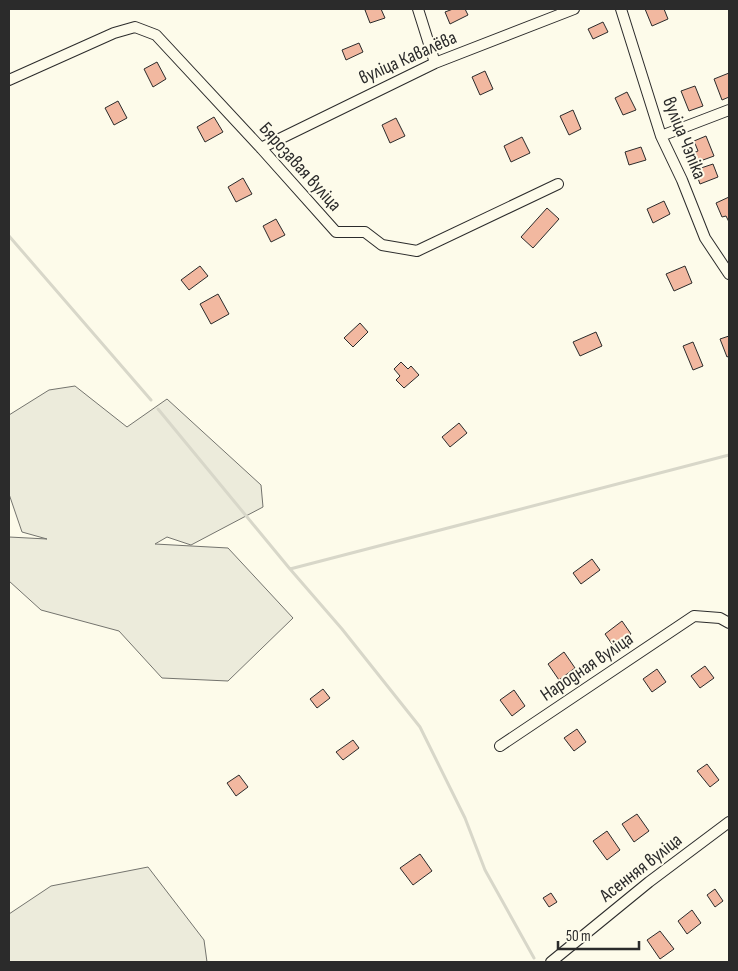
<svg xmlns="http://www.w3.org/2000/svg" width="738" height="971" font-family="'Sofia Sans Condensed',sans-serif">
	<style>
		.green { fill: #ecebdb; stroke: #74746e }
		.lines { fill: none; stroke-linecap: round; stroke-linejoin: round }
		.stream { stroke: #d8d7c9; stroke-width: 3 }
		.building { fill: #f2b8a0; stroke: #2b2b2b }
		.minor-casing { stroke: #2b2b2b; stroke-width: 12 }
		.minor { stroke: #fdfbea; stroke-width: 10 }
		.labels { text-anchor: middle; dominant-baseline: central; stroke-width: 4; stroke-linejoin: round; paint-order: stroke }
		.street-label { font-size: 19px; fill: #2b2b2b; stroke: #fdfbea }
	</style>
	<rect width="100%" height="100%" fill="#fdfbea"/>
	<path class="green" d="M75,386L127,427L167,399L261,485L263,507L191,545L167,537L155,544L228,548L293,618L228,681L162,678L119,631L41,610L9,581V537L47,539L22,532L9,494V415L49,390Z
		M148,867L204,940L207,962H9V914L51,886Z"/>
	<g class="lines">
		<path class="stream" d="M9,236L151,400
			M158,409L290,569L342,629L420,727L465,818L485,870L534,958
			M290,569L729,455"/>
	</g>
	<path class="building" d="M368,9H381L385,18L370,23L365,10Z
		M453,9H465L468,15L450,24L445,12Z
		M645,9H664L668,19L652,26Z
		M603,22L608,32L593,39L588,29Z
		M359,43L363,52L346,60L342,50Z
		M157,62L166,79L153,87L144,69Z
		M485,71L493,89L480,95L472,77Z
		M729,73V97L722,100L714,79Z
		M695,86L703,106L689,111L681,91Z
		M627,92L636,110L623,115L615,98Z
		M118,101L127,118L114,125L105,108Z
		M573,110L581,129L569,135L560,116Z
		M214,117L223,132L205,142L197,127Z
		M396,118L405,136L390,143L382,125Z
		M706,136L714,156L692,164L689,155L698,151L694,141Z
		M522,137L530,153L511,162L504,146Z
		M641,147L646,160L629,165L625,152Z
		M713,164L718,177L700,184L695,170Z
		M243,178L252,194L236,202L228,187Z
		M729,197V222L726,216L722,217L716,203Z
		M664,201L670,214L653,223L647,209Z
		M547,208L559,219L533,248L521,237Z
		M276,219L285,235L271,242L263,226Z
		M200,266L208,276L189,290L181,280Z
		M685,266L692,283L674,291L666,274Z
		M218,294L229,314L211,324L200,304Z
		M360,323L368,332L353,347L344,338Z
		M596,332L602,346L580,356L573,342Z
		M729,336V356L727,357L720,339Z
		M693,342L703,366L693,370L683,346Z
		M401,362L408,369L411,366L419,375L404,388L396,380L400,376L394,369Z
		M459,423L467,433L450,447L442,437Z
		M592,559L600,570L581,584L573,573Z
		M622,621L631,634L614,647L605,634Z
		M564,652L575,668L559,680L548,664Z
		M705,666L714,678L700,688L691,676Z
		M657,669L666,682L652,692L643,679Z
		M323,689L330,698L317,708L310,699Z
		M514,690L525,706L512,716L500,700Z
		M577,729L586,742L574,751L564,738Z
		M353,740L359,748L343,760L336,752Z
		M707,764L719,780L710,787L697,771Z
		M239,775L248,787L236,796L227,783Z
		M637,814L649,831L634,842L622,824Z
		M607,831L620,850L607,860L593,841Z
		M420,854L432,871L413,885L400,868Z
		M715,889L723,901L715,907L707,895Z
		M551,893L557,902L549,907L543,898Z
		M692,910L701,923L687,934L678,921Z
		M660,931L674,949L660,959L647,940Z"/>
	<g class="lines">
		<defs>
			<path id="minor" d="M418,9L435,63
				M621,9L661,136L682,180L705,238L729,274
				M9,80L114,33L135,27L156,35L261,148L336,232H365L382,245L417,251L558,184
				M661,136L729,110
				M261,148L435,63L574,9
				M500,746L694,616L720,618L729,623
				M551,962L649,882L729,822"/>
		</defs>
		<use href="#minor" class="minor-casing"/>
		<use href="#minor" class="minor"/>
	</g>
	<g class="labels">
		<g class="street-label">
			<text transform="translate(408 58) rotate(-24)">вуліца Кавалёва</text>
			<text transform="translate(684 138) rotate(68)">вуліца Чэпіка</text>
			<text transform="translate(300 167) rotate(48)">Бярозавая вуліца</text>
			<text transform="translate(587 667) rotate(-34)">Народная вуліца</text>
			<text transform="translate(641 868) rotate(-38)">Асенняя вуліца</text>
		</g>
	</g>
	<rect width="738" height="971" fill="none" stroke="#2b2b2b" stroke-width="20"/>
	<path d="M558 941v8h81v-8" fill="none" stroke="#2b2b2b" stroke-width="2.5"/>
	<text x="566" y="941" font-size="15" fill="#2b2b2b" stroke="#fdfbea" stroke-width="4" paint-order="stroke">50 m</text>
</svg>
